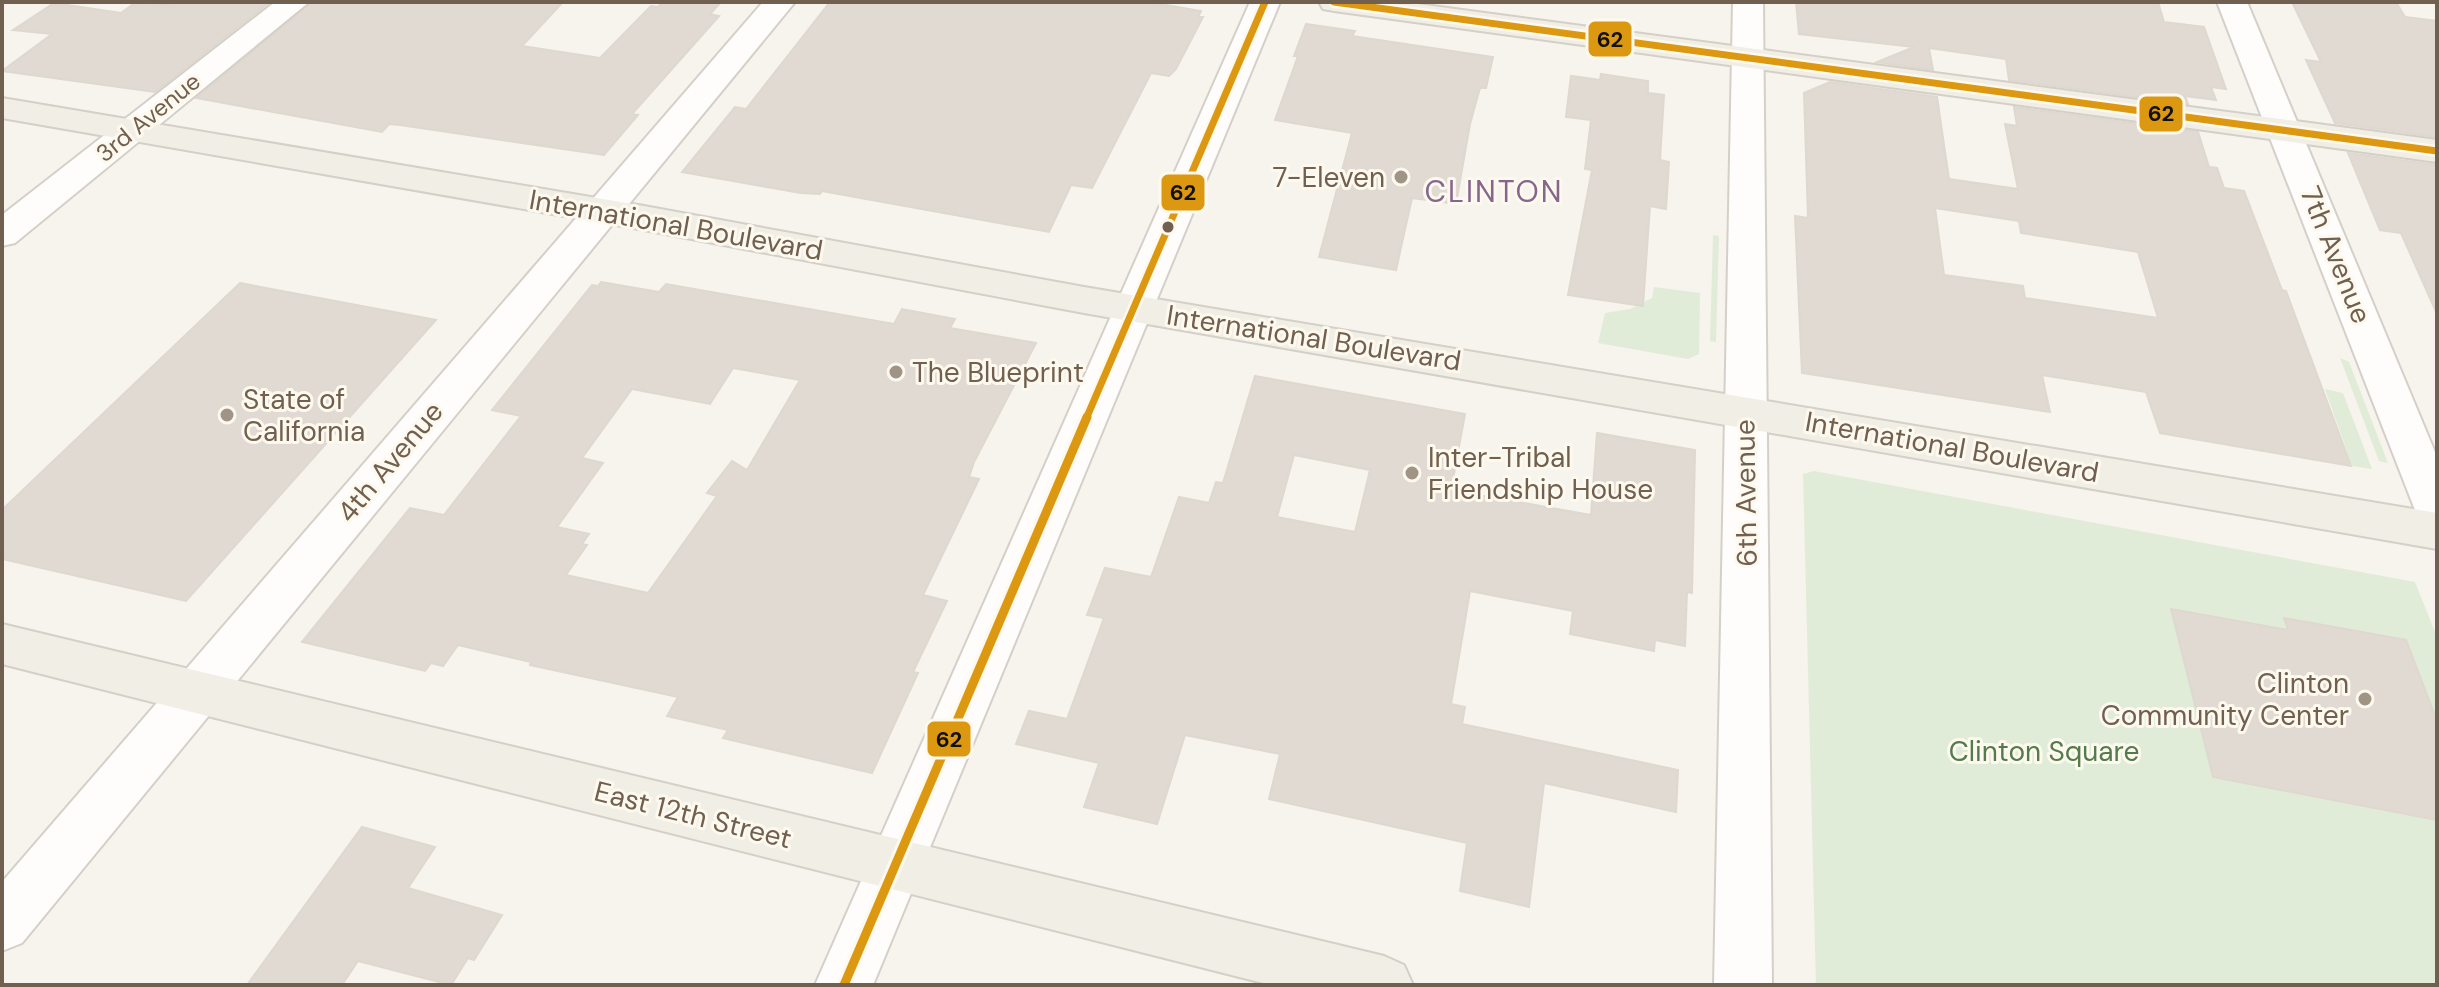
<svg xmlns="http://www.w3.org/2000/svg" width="2439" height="987" font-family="'DM Sans',sans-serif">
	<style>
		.green { fill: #e1ecd8 }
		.building { fill: #e0dad2; stroke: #ded8cf; stroke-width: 2; fill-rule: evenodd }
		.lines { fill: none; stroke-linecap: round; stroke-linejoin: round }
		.minor-casing { stroke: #d4d0c9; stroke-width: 4 }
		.major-casing { stroke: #d4cfc7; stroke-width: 4 }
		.minor { fill: #fefdfc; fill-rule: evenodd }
		.major { fill: #f1eee6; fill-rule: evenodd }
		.bus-1-far1-casing { stroke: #fdf9ee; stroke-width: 12 }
		.bus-1-casing { stroke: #fdf9ee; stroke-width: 15 }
		.bus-1-far1 { stroke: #dc9810; stroke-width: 7 }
		.bus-1 { stroke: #dc9810; stroke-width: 9 }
		.poi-dot { fill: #a09486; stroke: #fdf9ee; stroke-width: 3 }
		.bus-dot { fill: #71604f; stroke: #fdf9ee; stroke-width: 3 }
		.labels { text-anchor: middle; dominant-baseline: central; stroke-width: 6; stroke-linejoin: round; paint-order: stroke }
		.far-street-label { font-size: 24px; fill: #71604f; stroke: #fdf9ee }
		.poi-label { font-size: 28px; fill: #71604f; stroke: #fdf9ee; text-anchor: start }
		.street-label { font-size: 28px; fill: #71604f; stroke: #fdf9ee }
		.park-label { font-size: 28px; fill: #537b4b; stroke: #fdf9ee }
		.neighbourhood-label { font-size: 30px; letter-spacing: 2px; fill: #86668d; stroke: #fdf9ee }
		.line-badge { stroke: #fdf9ee; stroke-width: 3 }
		.pale-badge-label { font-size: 22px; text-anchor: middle; font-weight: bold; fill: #111 }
	</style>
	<rect width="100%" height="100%" fill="#f6f4ec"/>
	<path class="green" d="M1713,235L1719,236L1716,342L1710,341Z
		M1654,287L1700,293L1699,354L1688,359L1598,343L1605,313L1630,309L1652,298Z
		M2340,358L2349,362L2388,463L2379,461Z
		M2325,389L2343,393L2372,469L2352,466Z
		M1814,471L2415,582L2437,637V985H1816L1803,474Z"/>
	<path class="building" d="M136,2L171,5L175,2H270L155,92L2,71L52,34L13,30L54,3L121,13Z
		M312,2H563L522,46L600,58L651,6L658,7L662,2H721L710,14L719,16L632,114L638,115L604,155L400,125L389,124L382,132L196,98Z
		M830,2H1148L1201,11L1198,17H1203L1176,69L1169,76L1151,73L1092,188L1071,185L1049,232L822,191L820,194L801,193L682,172L735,107L746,109Z
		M1796,2H2158L2164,22L2204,27L2226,89L2211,87L2216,100L2185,96L2188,104L2009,80L2006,59L1929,48L1933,70L1877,62L1914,47L1799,34Z
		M2292,2H2396L2405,17L2437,21V137L2335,123L2306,60L2321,62Z
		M1306,24L1355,31L1352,36L1493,57L1486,88H1480L1470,124L1456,204L1412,198L1396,270L1319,257L1352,133L1275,120L1298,56H1294Z
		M1601,74L1648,81V93L1664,95L1660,160L1669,162L1666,209L1650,206L1643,306L1568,295L1592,170L1585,169L1591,120L1566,117L1571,76L1600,80Z
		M1830,82L1937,97L1949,179L2018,189L2005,124L2017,126L2014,107L2198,132L2209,167L2217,168L2224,188L2244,191L2282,290L2286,291L2351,466L2160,433L2146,392L2042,375L2050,412L1802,373L1795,216L1808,218L1804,93ZM1935,208L2019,221L2021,233L2138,252L2158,318L2025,298L2023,286L1944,275Z
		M2348,153L2437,165V314L2401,233L2380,230Z
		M601,282L659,292L666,284L894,324L902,309L955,319L950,328L1036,343L974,462L969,477L979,479L923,595L947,601L913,672L918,673L872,773L723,738L728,730L667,716L678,697L530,665L531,662L458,645L443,666L431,663L425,671L302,642L410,508L444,515L521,416L492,410L592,285L598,286ZM733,368L800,380L747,470L732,461L707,493L717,496L648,593L566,575L587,545L582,544L589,534L557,527L603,463L582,458L632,389L710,404Z
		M240,283L436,320L186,601L2,559V510Z
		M1255,376L1465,414L1451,490L1591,515L1597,433L1695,450L1692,593L1687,592L1685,646L1655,640L1654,651L1570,634L1573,611L1470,591L1451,704L1465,707L1462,724L1678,770L1676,812L1544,783L1529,907L1460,891L1467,843L1269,799L1280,754L1185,735L1157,824L1084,807L1099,763L1016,744L1029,711L1067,719L1104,618L1087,615L1105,568L1151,577L1179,497L1209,503L1216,482L1223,483ZM1294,455L1370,470L1355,532L1277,517Z
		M2171,609L2288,630L2284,618L2406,640L2437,721V820L2213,777Z
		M362,827L435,847L408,888L502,915L474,960L468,958L451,985L358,961L342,985H247Z"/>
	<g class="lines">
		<defs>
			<path id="minor" d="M275,2H309L15,243L2,246V215Z
				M763,2H795L22,943L2,951V882Z
				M1250,2H1280L873,985H815Z
				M1733,2H1763L1772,985H1714Z
				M2217,2H2247L2437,457V527L2421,522L2415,510Z"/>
			<path id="major" d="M1319,2H1403L2437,140V162L1334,11L1323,9Z
				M2,98L644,206L1084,287L2437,513V549L1084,313L644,230L2,118Z
				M2,624L1384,956L1404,965L1413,985H1271L2,664Z"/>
		</defs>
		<use href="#minor" class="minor-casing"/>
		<use href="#major" class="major-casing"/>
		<use href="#minor" class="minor"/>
		<use href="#major" class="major"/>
		<defs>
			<path id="bus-1-far1" d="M1334,2L2437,151
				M1086,419L1265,2"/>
			<path id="bus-1" d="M844,985L1087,417"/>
		</defs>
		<use href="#bus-1-far1" class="bus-1-far1-casing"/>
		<use href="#bus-1" class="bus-1-casing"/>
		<use href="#bus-1-far1" class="bus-1-far1"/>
		<use href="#bus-1" class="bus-1"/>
	</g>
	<g class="poi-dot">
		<circle cx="1401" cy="177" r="8"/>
		<circle cx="896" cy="372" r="8"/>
		<circle cx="227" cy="415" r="8"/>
		<circle cx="1412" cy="473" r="8"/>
		<circle cx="2365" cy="699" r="8"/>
	</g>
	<circle class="bus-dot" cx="1168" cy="227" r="7"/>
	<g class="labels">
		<g class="far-street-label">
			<text transform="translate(148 117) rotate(-39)">3rd Avenue</text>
		</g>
		<g class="poi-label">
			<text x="1385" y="177" text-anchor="end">7-Eleven</text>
			<text x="912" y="372">The Blueprint</text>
			<text x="243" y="399">State of<tspan x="243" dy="32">California</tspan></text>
			<text x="1428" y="457">Inter-Tribal<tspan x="1428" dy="32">Friendship House</tspan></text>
			<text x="2349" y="683" text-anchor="end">Clinton<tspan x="2349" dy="32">Community Center</tspan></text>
		</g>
		<g class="street-label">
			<text transform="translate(676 225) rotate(10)">International Boulevard</text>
			<text transform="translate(2336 255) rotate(68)">7th Avenue</text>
			<text transform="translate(1314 338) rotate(9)">International Boulevard</text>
			<text transform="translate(1952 447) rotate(10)">International Boulevard</text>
			<text transform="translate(390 462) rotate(-50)">4th Avenue</text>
			<text transform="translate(1746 493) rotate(-91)">6th Avenue</text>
			<text transform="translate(693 815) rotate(14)">East 12th Street</text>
		</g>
		<g class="park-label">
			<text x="2044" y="751">Clinton Square</text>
		</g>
		<g class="neighbourhood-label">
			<text x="1494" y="191">CLINTON</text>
		</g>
	</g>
	<g class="line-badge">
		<rect x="1587" y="20" width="46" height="38" rx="8" fill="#dc9810"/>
		<rect x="2138" y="95" width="46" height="38" rx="8" fill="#dc9810"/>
		<rect x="1160" y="173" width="46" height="39" rx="8" fill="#dc9810"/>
		<rect x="926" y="720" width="46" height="38" rx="8" fill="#dc9810"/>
	</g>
	<g class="pale-badge-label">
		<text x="1610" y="47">62</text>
		<text x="2161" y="121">62</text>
		<text x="1183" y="200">62</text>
		<text x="949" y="747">62</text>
	</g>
	<rect width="2439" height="987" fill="none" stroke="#71604f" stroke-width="8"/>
</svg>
